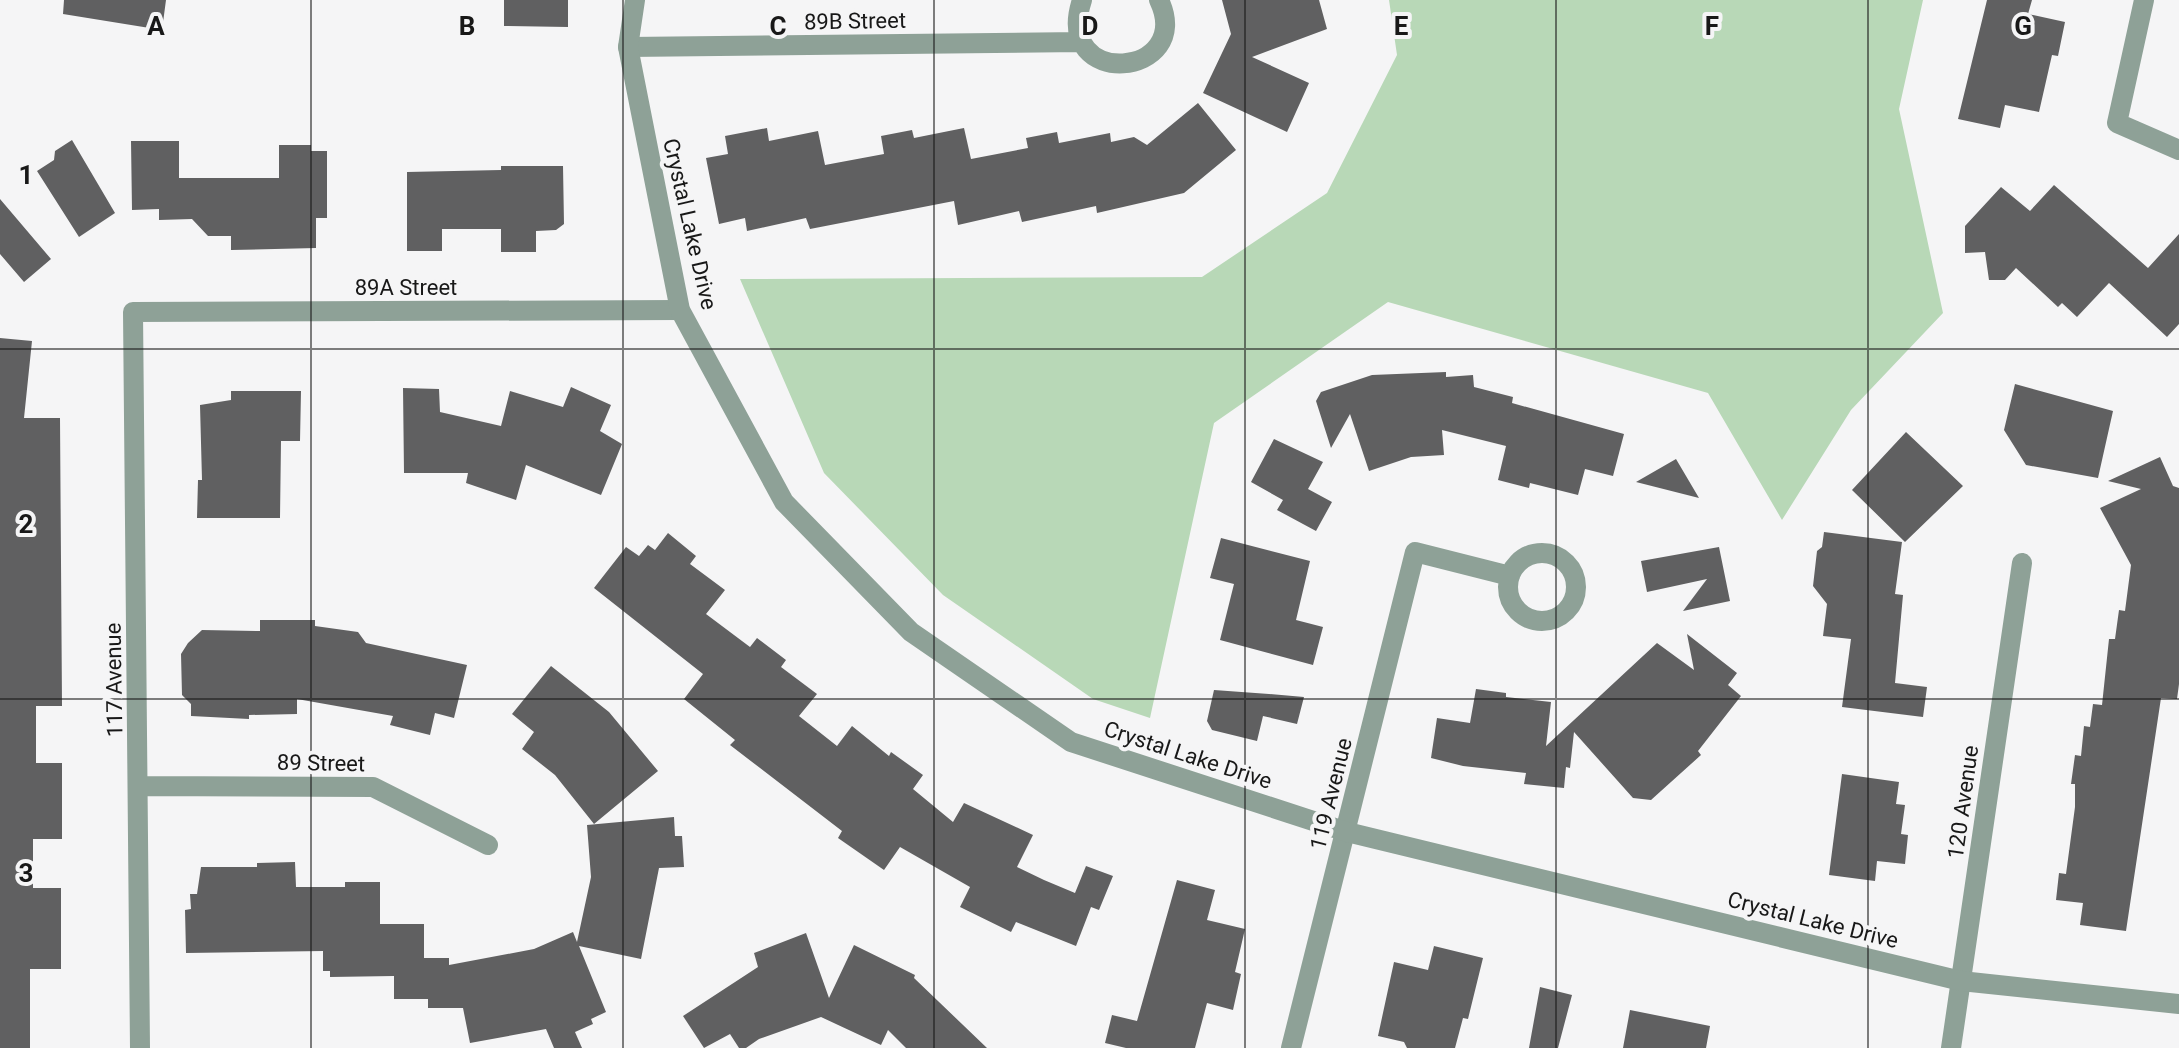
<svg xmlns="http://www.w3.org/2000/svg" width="2179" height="1048" font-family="Roboto,sans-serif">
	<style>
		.green { fill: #b8d8b7 }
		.building { fill: #606061 }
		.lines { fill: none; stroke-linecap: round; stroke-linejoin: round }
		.minor { stroke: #8ea197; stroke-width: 20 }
		.tertiary { stroke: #8ea197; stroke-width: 20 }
		.grid { fill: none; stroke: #181818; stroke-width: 2; stroke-opacity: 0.55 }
		.labels { text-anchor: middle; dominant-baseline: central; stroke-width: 8; stroke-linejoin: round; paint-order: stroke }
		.street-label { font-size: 22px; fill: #181818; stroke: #f5f5f6 }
		.grid-label { font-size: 26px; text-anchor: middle; font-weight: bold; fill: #181818; stroke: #f5f5f6; stroke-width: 8; stroke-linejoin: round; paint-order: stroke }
	</style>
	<rect width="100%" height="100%" fill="#f5f5f6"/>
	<path class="green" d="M1389,0H1923L1899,109L1943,313L1851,410L1782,520L1708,393L1388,302L1214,423L1150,718L1093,699L943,595L824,473L740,279L1202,277L1327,193L1397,55Z"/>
	<path class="building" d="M64,0H166L162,30L63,14Z
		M504,0H568V27L504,26Z
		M1222,0H1319L1327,29L1252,57L1309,83L1287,132L1203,93L1231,34Z
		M1987,0H2032L2028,14L2065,22L2058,56L2052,55L2039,112L2005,105L2000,128L1958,119Z
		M1198,103L1236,150L1184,193L1097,213L1096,206L1022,222L1019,211L958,225L954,201L810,229L806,218L747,231L745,218L719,224L706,158L728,154L725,136L767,128L769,141L818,131L825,165L884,154L881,136L912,130L914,138L964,128L971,159L1028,148L1026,138L1057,132L1059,143L1110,133L1111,142L1134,137L1147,145Z
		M72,140L115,213L79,237L37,171L54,160L55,151Z
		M131,141H179V178H279V145H311V151H327V218H316V248L231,250V236H208L192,219L159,220V209L132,210Z
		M501,166H563L564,224L556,230L536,231V252H501V229H442V251H407V172L501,170Z
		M2054,185L2148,268L2179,234V324L2167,337L2109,283L2077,317L2062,303L2058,307L2016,268L2005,280H1989L1985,252L1965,253V226L2001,187L2030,211Z
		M0,199L51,259L24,282L0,254Z
		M0,338L32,341L24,418H60L62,706H36V763H62V839H33V888H61V969H30V1048H0Z
		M1446,372V377L1473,375L1474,387L1513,397L1512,403L1624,434L1613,476L1585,469L1578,495L1530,483L1529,488L1498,480L1506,446L1442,430L1444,455L1411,457L1369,471L1350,414L1331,448L1316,401L1321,392L1372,375Z
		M2015,384L2113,411L2098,478L2026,465L2004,430Z
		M571,387L611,405L600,431L622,444L601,495L526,465L516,500L466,483L468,473H404L403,388L439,389L440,412L501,426L510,391L563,407Z
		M231,391H301L300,441H281L280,518H197L198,480H202L200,405L231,400Z
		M1906,432L1963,486L1905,542L1852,490Z
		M1274,439L1323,462L1308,489L1332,502L1316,531L1277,510L1283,500L1251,482Z
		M2160,457L2173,486L2179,488V684L2177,699L2161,698L2126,931L2080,925L2083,903L2056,900L2059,873L2066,874L2075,807V784H2071L2075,755L2081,756L2084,726L2090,727L2093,704L2102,705L2109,639H2115L2119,610L2125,611L2131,565L2100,508L2141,489L2108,481Z
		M1676,459L1699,498L1636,482Z
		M1824,532L1902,542L1895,594L1903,595L1895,683L1927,687L1923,717L1842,707L1851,639L1823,636L1827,604L1813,586L1817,551L1822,547Z
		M668,533L696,556L690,564L725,590L706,614L750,647L757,638L786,660L781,667L817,694L799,716L837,746L852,726L889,756L891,752L923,775L913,789L953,822L964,803L1033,835L1017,867L1044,880L1075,893L1086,866L1113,876L1099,910L1091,907L1076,946L1016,922L1011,932L960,907L970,887L900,847L884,870L838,838L842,831L730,745L735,740L684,699L703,674L594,588L626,547L639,556L648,545L655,550Z
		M1221,538L1310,561L1296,620L1323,627L1313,665L1220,640L1234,584L1210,578Z
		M1719,547L1730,601L1683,611L1707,579L1647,592L1641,561Z
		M260,620H315V626L358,632L366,643L467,665L454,718L435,713L430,735L390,725L393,716L297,699V714L249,715V719L191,716V704L182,695L181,654L188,643L202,630L260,631Z
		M1687,634L1737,673L1728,685L1741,696L1698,751L1701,755L1651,800L1633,798L1574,732L1570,768L1566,767L1564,788L1524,784L1526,773L1463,766L1431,758L1437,718L1470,723L1476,689L1506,693V697L1551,702L1546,746L1657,643L1694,670Z
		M551,666L609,712L658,771L594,824L555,775L522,749L534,732L512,714Z
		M1214,690L1269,694L1304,697L1297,724L1263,716L1257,741L1212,730L1207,721Z
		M1842,774L1899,782L1896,804L1905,805L1901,834L1908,835L1905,864L1877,861L1875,881L1829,875Z
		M674,817L675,836H682L684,867L659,868L641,959L579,946L606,1012L591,1019L593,1024L575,1032L582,1048H554L546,1029L470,1043L463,1008H428V999H394V976L330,977V971H323V951L186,953L185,910L191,909L190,894H197L201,867H257V863L295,862L296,887H345V882H380V924H424V958H449V965L534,949L573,932L577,942L591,877L587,825Z
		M1177,880L1215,890L1207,920L1245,929L1235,972L1241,974L1233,1010L1207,1003L1195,1048H1126L1105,1043L1112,1015L1137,1021Z
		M806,933L829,998L854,945L915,975L914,978L987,1048H906L888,1030L881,1045L821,1017L759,1039L746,1048H739L730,1034L704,1048L683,1016L758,967L754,953Z
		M1434,946L1483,958L1468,1019L1463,1018L1455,1048H1407L1404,1042L1378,1036L1394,962L1428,970Z
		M1540,987L1572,995L1558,1048H1529Z
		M1630,1010L1710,1026L1706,1048H1623Z"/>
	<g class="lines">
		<path class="minor" d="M1082,0C1052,91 1196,78 1159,0
			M2144,0L2117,123L2179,150
			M628,47L1082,42
			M1508 587a34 34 0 1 1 68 0a34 34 0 1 1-68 0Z
			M139,786L373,787L488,845
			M140,1048L133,312L680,310
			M1291,1048L1415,552L1510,576
			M1951,1048L2022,563"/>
		<path class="tertiary" d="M635,0L628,47L680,310L784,502L911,632L1071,742L1347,832L1961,981L2179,1004"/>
	</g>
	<path class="grid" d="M311,0V1048M623,0V1048M934,0V1048M1245,0V1048M1556,0V1048M1868,0V1048M0,349H2179M0,699H2179"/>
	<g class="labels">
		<g class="street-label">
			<text transform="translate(855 21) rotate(-1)">89B Street</text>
			<text transform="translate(690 224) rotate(77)">Crystal Lake Drive</text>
			<text x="406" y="287">89A Street</text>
			<text transform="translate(114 680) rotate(-91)">117 Avenue</text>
			<text transform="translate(1188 755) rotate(18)">Crystal Lake Drive</text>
			<text transform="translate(321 763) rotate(1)">89 Street</text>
			<text transform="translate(1331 794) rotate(-76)">119 Avenue</text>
			<text transform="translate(1963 802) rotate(-82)">120 Avenue</text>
			<text transform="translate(1813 920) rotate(14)">Crystal Lake Drive</text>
		</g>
	</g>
	<g class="grid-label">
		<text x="156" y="35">A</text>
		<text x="467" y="35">B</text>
		<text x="778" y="35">C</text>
		<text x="1090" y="35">D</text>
		<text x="1401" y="35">E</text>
		<text x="1712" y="35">F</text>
		<text x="2023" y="35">G</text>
		<text x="26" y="184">1</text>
		<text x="26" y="533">2</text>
		<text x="26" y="882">3</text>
	</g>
</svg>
